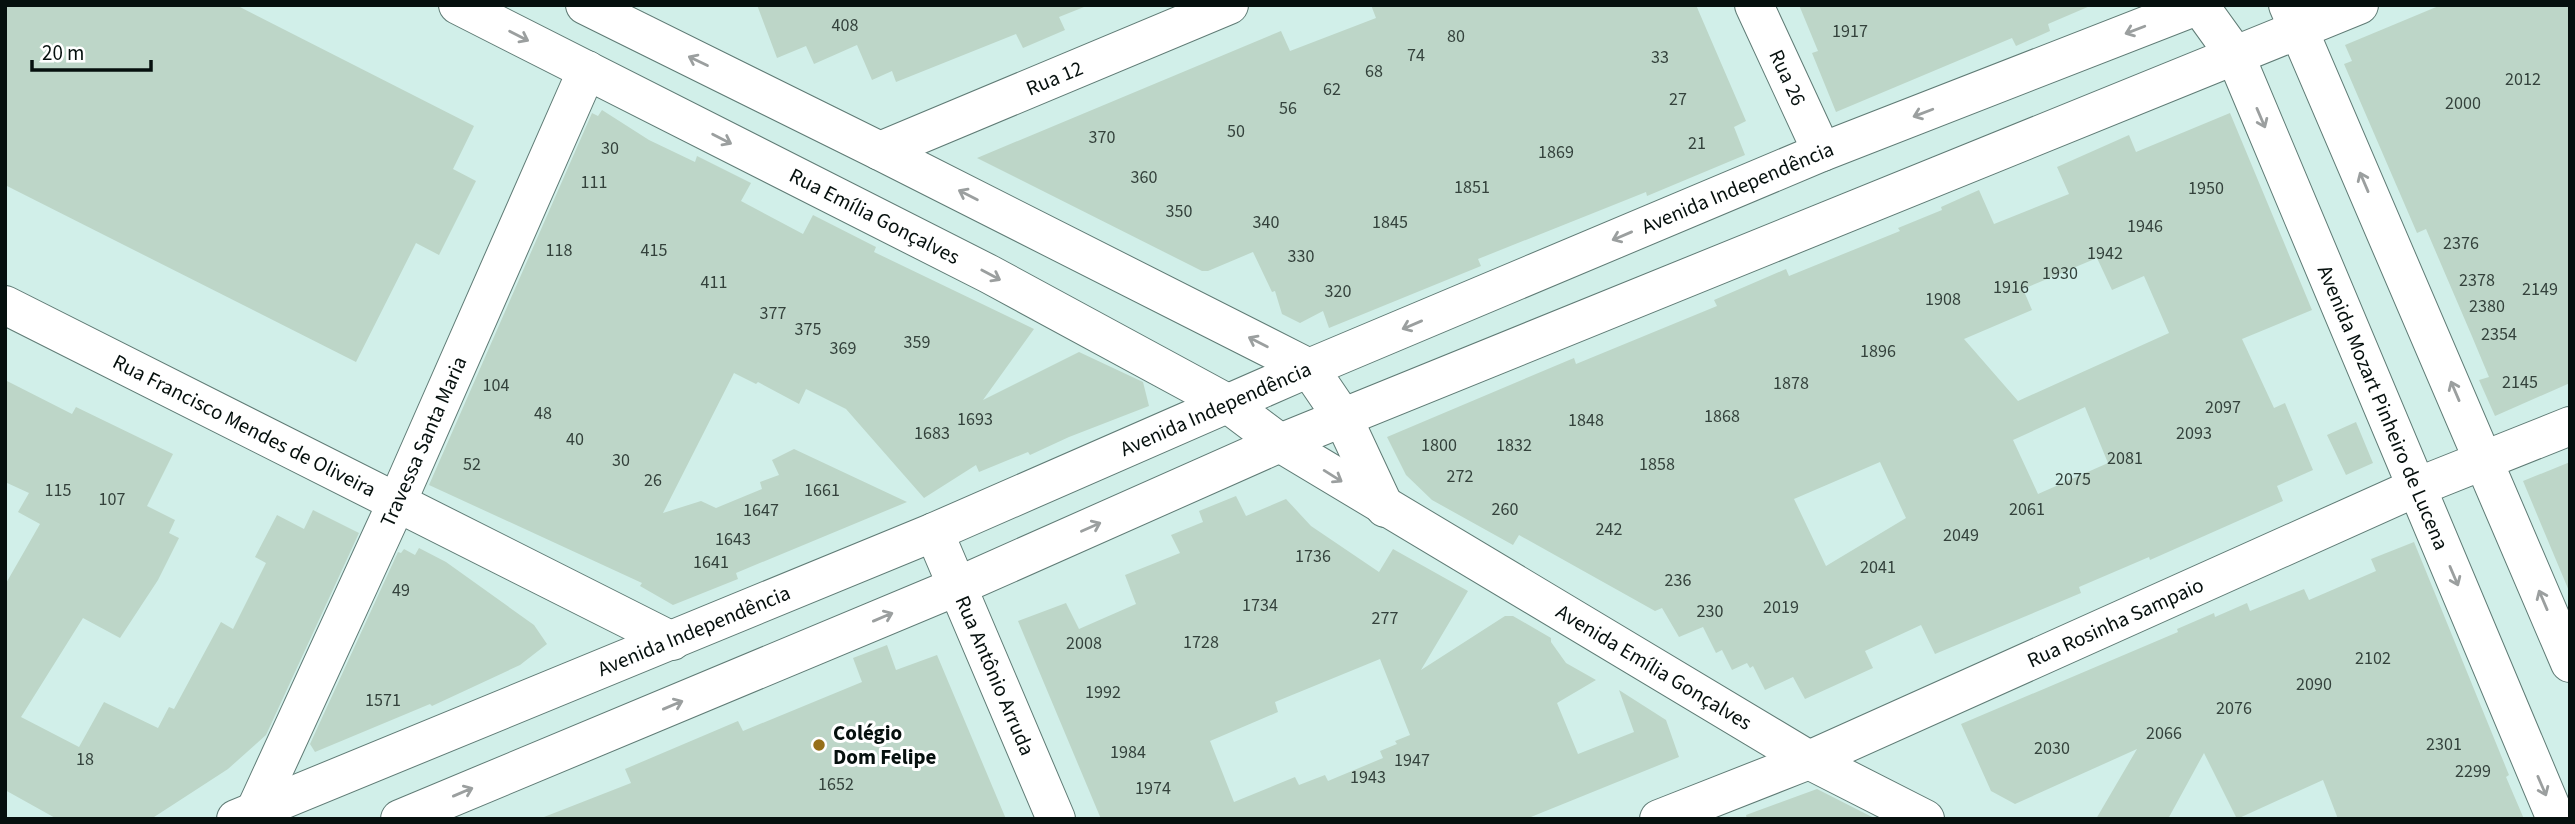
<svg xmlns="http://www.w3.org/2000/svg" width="2575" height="824" font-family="'Source Sans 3',sans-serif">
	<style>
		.building { fill: #bdd6c8; fill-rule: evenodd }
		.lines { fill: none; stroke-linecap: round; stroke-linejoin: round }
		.minor-casing { stroke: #5f7b75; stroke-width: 40 }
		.tertiary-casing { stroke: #5f7b75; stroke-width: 40 }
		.secondary-casing { stroke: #5f7b75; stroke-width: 40 }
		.minor { stroke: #fff; stroke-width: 38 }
		.tertiary { stroke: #fff; stroke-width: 38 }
		.secondary { stroke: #fff; stroke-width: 38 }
		.oneway { stroke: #9b9f9f }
		.poi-dot { fill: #966f19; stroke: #fff; stroke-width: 2.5 }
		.labels { text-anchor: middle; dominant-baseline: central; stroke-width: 6; stroke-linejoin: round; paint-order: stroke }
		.number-label { font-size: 18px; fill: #34423c }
		.street-label { font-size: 21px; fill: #06100e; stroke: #fff }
		.poi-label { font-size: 21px; font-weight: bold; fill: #06100e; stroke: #fff; text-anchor: start }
	</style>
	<rect width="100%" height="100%" fill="#d1efe9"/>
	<path class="building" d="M5,5H236L474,126L453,169L476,181L439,255L416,243L356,362L5,185Z
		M757,5H1084V7L1059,17L1065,30L1023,48L1016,34L896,82L892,71L872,80L857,45L814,64L806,46L777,58Z
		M1371,5H1696L1746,121L1734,127L1745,155L1647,196L1646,192L1478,259L1481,266L1329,328L1323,311L1300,323L1282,314L1275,291L1272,292L1253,252L1208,271H1202L977,158L1281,31L1290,51L1376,18Z
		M1799,5H2090V6L2048,24L2050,31L2016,46L2012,38L1836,112L1812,53L1818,51Z
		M2441,5H2570V383L2495,416L2479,380L2489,377L2471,334L2426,229L2417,233L2344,64L2352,61L2345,45Z
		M602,110L649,140L695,162L697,156L751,183L741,201L803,234L813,215L876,247L874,252L1034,329L983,400L1079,352L1143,382L1149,406L1069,437L1030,455L1028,452L979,472L976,465L924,498L846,409L806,389L799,404L758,382L756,384L734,373L663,513L701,501L716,508L762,489L760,482L779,475L772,460L794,449L907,502L736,573L738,579L673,605L640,586L642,583L429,485L592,113L598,116Z
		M2230,113L2312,310L2242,339L2274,408L2285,403L2313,470L2277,486L2283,501L2150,560L2149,557L2079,587L2081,593L1935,654L1921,625L1865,651L1873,668L1805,699L1793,677L1765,690L1753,666L1750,668L1747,663L1732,670L1722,650L1716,653L1703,627L1679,637L1662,608L1655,611L1519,535L1513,545L1432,500L1406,475L1387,437L1574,358L1576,364L1717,306L1714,300L1786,269L1789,276L1900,231L1898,228L1942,210L1941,207L1979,190L1994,224L2069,194L2057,167L2129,135L2136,152ZM2097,258L2112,290L2144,276L2169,333L2018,401L1964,339L2032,310L2023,289ZM2085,407L2108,463L2038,494L2013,440ZM1880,462L1906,518L1826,566L1794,499Z
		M5,380L72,414L76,407L173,454L147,506L175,520L169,533L179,538L158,580L120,638L83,618L21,717L79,747L104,702L158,728L169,707L174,709L221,622L233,629L266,563L255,557L277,515L304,529L313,510L359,533L266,735L228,769L151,819H57L5,790V585L40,524L18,512L29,493L5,482Z
		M2356,422L2373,463L2346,475L2327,435Z
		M2570,462V591H2569L2523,481Z
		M1236,496L1246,516L1286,499L1311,526L1379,572L1393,549L1468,591L1421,670L1505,616H1513L1551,638V642L1566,663L1596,680L1557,703L1578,754L1634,732L1619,690L1666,720L1679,757L1526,819H1101L1018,621L1066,603L1079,629L1136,604L1125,575L1180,553L1171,535L1203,522L1199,511ZM1380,659L1410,735L1395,741L1397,744L1380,751L1383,758L1328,781L1325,775L1299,785L1295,777L1234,802L1210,741L1278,712L1275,702Z
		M2414,542L2509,775L2506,777L2524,819H2338L2323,780L2237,819L2204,753L2168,819H2096L2137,749L2015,804L1991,791L1961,724L2178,632L2177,629L2214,613L2215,617L2247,603L2250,611L2304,589L2309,600L2376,571L2371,559Z
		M419,548L446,562L534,625L547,644L520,665L432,706L430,704L315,752L310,744L398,552L401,553L404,549L415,555Z
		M887,645L896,670L937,655L1006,819H545L544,817L631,783L625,769L738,721L743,731L862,682L853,658Z
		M1817,789L1876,819H1747L1746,815Z"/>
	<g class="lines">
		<defs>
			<g id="minor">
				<path id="s1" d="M1754,5L1822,152"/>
				<path id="s2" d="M880,151L1229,5"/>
				<path id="s3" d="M5,305L672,641"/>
				<path d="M1343,418L1385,508"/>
				<path id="s4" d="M1280,443L1809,760L1925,819"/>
				<path id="s5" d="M934,532L1056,819"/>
				<path id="s6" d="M255,811L397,502L587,70"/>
				<path id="s7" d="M1659,819L1809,760L2417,487L2570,426"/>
			</g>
			<g id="tertiary">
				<path id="s8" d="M458,5L989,274L1227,403L1280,443"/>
				<path d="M585,5L880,151L1309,368L1343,418"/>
			</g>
			<g id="secondary">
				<path id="s9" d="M2199,5L2235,55L2556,819"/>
				<path d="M2288,5L2570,663"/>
				<path id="s10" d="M236,819L934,532L1309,368L1822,152L2199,5"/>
				<path d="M400,819L958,586L1280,443L2359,5"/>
			</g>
		</defs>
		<use href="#minor" class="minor-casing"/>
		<use href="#tertiary" class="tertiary-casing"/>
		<use href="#secondary" class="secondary-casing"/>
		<use href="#minor" class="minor"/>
		<use href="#tertiary" class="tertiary"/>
		<use href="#secondary" class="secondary"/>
	</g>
	<defs><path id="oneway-shaft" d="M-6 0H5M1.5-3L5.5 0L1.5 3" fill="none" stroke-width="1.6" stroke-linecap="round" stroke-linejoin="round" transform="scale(1.75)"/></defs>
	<g class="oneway">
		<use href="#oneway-shaft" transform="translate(2135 30) rotate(159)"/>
		<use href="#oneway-shaft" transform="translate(519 36) rotate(27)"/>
		<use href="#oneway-shaft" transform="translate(698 61) rotate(-154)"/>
		<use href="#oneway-shaft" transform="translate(1923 113) rotate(159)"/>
		<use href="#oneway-shaft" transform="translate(2261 118) rotate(67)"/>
		<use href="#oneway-shaft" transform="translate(722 139) rotate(27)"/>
		<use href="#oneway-shaft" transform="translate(2364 182) rotate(-113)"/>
		<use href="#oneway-shaft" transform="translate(968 195) rotate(-153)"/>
		<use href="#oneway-shaft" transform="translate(1622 236) rotate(157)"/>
		<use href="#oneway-shaft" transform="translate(991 275) rotate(28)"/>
		<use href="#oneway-shaft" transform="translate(1412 325) rotate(157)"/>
		<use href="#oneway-shaft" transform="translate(1258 342) rotate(-153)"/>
		<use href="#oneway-shaft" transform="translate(2455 391) rotate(-113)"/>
		<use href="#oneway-shaft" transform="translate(1333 476) rotate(32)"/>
		<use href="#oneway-shaft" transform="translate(1091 527) rotate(-24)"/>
		<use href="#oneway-shaft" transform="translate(2454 576) rotate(67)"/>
		<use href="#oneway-shaft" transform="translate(2543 600) rotate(-113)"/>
		<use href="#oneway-shaft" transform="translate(883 617) rotate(-23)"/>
		<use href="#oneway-shaft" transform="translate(673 705) rotate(-23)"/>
		<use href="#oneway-shaft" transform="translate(2542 786) rotate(67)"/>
		<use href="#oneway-shaft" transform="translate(463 792) rotate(-23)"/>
	</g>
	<circle class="poi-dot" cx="819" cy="745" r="7"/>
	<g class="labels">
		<g class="number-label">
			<text x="845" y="25">408</text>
			<text x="1850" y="31">1917</text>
			<text x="1456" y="36">80</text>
			<text x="1416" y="55">74</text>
			<text x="1660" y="57">33</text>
			<text x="1374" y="71">68</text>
			<text x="2523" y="79">2012</text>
			<text x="1332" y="89">62</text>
			<text x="1678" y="99">27</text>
			<text x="2463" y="103">2000</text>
			<text x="1288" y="108">56</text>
			<text x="1236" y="131">50</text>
			<text x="1102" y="137">370</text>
			<text x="1697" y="143">21</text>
			<text x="610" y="148">30</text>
			<text x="1556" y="152">1869</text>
			<text x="1144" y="177">360</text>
			<text x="594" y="182">111</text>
			<text x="1472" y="187">1851</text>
			<text x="2206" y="188">1950</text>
			<text x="1179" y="211">350</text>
			<text x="1266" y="222">340</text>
			<text x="1390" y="222">1845</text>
			<text x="2145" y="226">1946</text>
			<text x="2461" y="243">2376</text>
			<text x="559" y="250">118</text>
			<text x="654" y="250">415</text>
			<text x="2105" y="253">1942</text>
			<text x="1301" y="256">330</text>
			<text x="2060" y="273">1930</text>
			<text x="2477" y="280">2378</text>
			<text x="714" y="282">411</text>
			<text x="2011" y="287">1916</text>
			<text x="2540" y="289">2149</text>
			<text x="1338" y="291">320</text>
			<text x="1943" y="299">1908</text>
			<text x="2487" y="306">2380</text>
			<text x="773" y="313">377</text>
			<text x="808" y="329">375</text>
			<text x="2499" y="334">2354</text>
			<text x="917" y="342">359</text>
			<text x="843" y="348">369</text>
			<text x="1878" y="351">1896</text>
			<text x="2520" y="382">2145</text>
			<text x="1791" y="383">1878</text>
			<text x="496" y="385">104</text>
			<text x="2223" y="407">2097</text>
			<text x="543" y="413">48</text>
			<text x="1722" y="416">1868</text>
			<text x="975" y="419">1693</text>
			<text x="1586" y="420">1848</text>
			<text x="932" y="433">1683</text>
			<text x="2194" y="433">2093</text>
			<text x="575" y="439">40</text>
			<text x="1439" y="445">1800</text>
			<text x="1514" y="445">1832</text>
			<text x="2125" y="458">2081</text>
			<text x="621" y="460">30</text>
			<text x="472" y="464">52</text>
			<text x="1657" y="464">1858</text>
			<text x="1460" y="476">272</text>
			<text x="2073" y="479">2075</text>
			<text x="653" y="480">26</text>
			<text x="58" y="490">115</text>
			<text x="822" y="490">1661</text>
			<text x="112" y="499">107</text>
			<text x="1505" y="509">260</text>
			<text x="2027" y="509">2061</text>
			<text x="761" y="510">1647</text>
			<text x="1609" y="529">242</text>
			<text x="1961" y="535">2049</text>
			<text x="733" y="539">1643</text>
			<text x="1313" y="556">1736</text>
			<text x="711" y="562">1641</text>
			<text x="1878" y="567">2041</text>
			<text x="1678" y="580">236</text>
			<text x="401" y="590">49</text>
			<text x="1260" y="605">1734</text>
			<text x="1781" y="607">2019</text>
			<text x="1710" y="611">230</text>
			<text x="1385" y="618">277</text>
			<text x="1201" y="642">1728</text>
			<text x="1084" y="643">2008</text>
			<text x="2373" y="658">2102</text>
			<text x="2314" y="684">2090</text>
			<text x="1103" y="692">1992</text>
			<text x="383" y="700">1571</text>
			<text x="2234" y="708">2076</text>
			<text x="2164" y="733">2066</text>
			<text x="2444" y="744">2301</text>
			<text x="2052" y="748">2030</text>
			<text x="1128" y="752">1984</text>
			<text x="85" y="759">18</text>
			<text x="1412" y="760">1947</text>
			<text x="2473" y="771">2299</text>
			<text x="1368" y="777">1943</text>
			<text x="836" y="784">1652</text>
			<text x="1153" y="788">1974</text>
		</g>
		<g class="street-label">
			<text stroke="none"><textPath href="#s2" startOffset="189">Rua 12</textPath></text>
			<text stroke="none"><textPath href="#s1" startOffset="80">Rua 26</textPath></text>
			<text stroke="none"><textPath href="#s10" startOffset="1629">Avenida Independência</textPath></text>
			<text stroke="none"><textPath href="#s8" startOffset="467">Rua Emília Gonçalves</textPath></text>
			<text stroke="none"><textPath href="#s10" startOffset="1062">Avenida Independência</textPath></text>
			<text stroke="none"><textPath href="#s9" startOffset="444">Avenida Mozart Pinheiro de Lucena</textPath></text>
			<text stroke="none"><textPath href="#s3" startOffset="268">Rua Francisco Mendes de Oliveira</textPath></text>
			<text stroke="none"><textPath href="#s6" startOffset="406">Travessa Santa Maria</textPath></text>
			<text stroke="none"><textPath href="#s7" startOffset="497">Rua Rosinha Sampaio</textPath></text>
			<text stroke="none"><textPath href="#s10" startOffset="495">Avenida Independência</textPath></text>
			<text stroke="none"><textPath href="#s4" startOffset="436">Avenida Emília Gonçalves</textPath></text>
			<text stroke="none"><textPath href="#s5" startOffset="156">Rua Antônio Arruda</textPath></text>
		</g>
		<g class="poi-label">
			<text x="833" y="733">Colégio<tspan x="833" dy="24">Dom Felipe</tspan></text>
		</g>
	</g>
	<rect width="2575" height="824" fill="none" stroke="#06100e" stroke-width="14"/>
	<path d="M32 60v10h119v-10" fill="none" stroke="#06100e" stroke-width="3.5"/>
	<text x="42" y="60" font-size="21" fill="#06100e" stroke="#ffffff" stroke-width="5" paint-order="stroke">20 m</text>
</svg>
